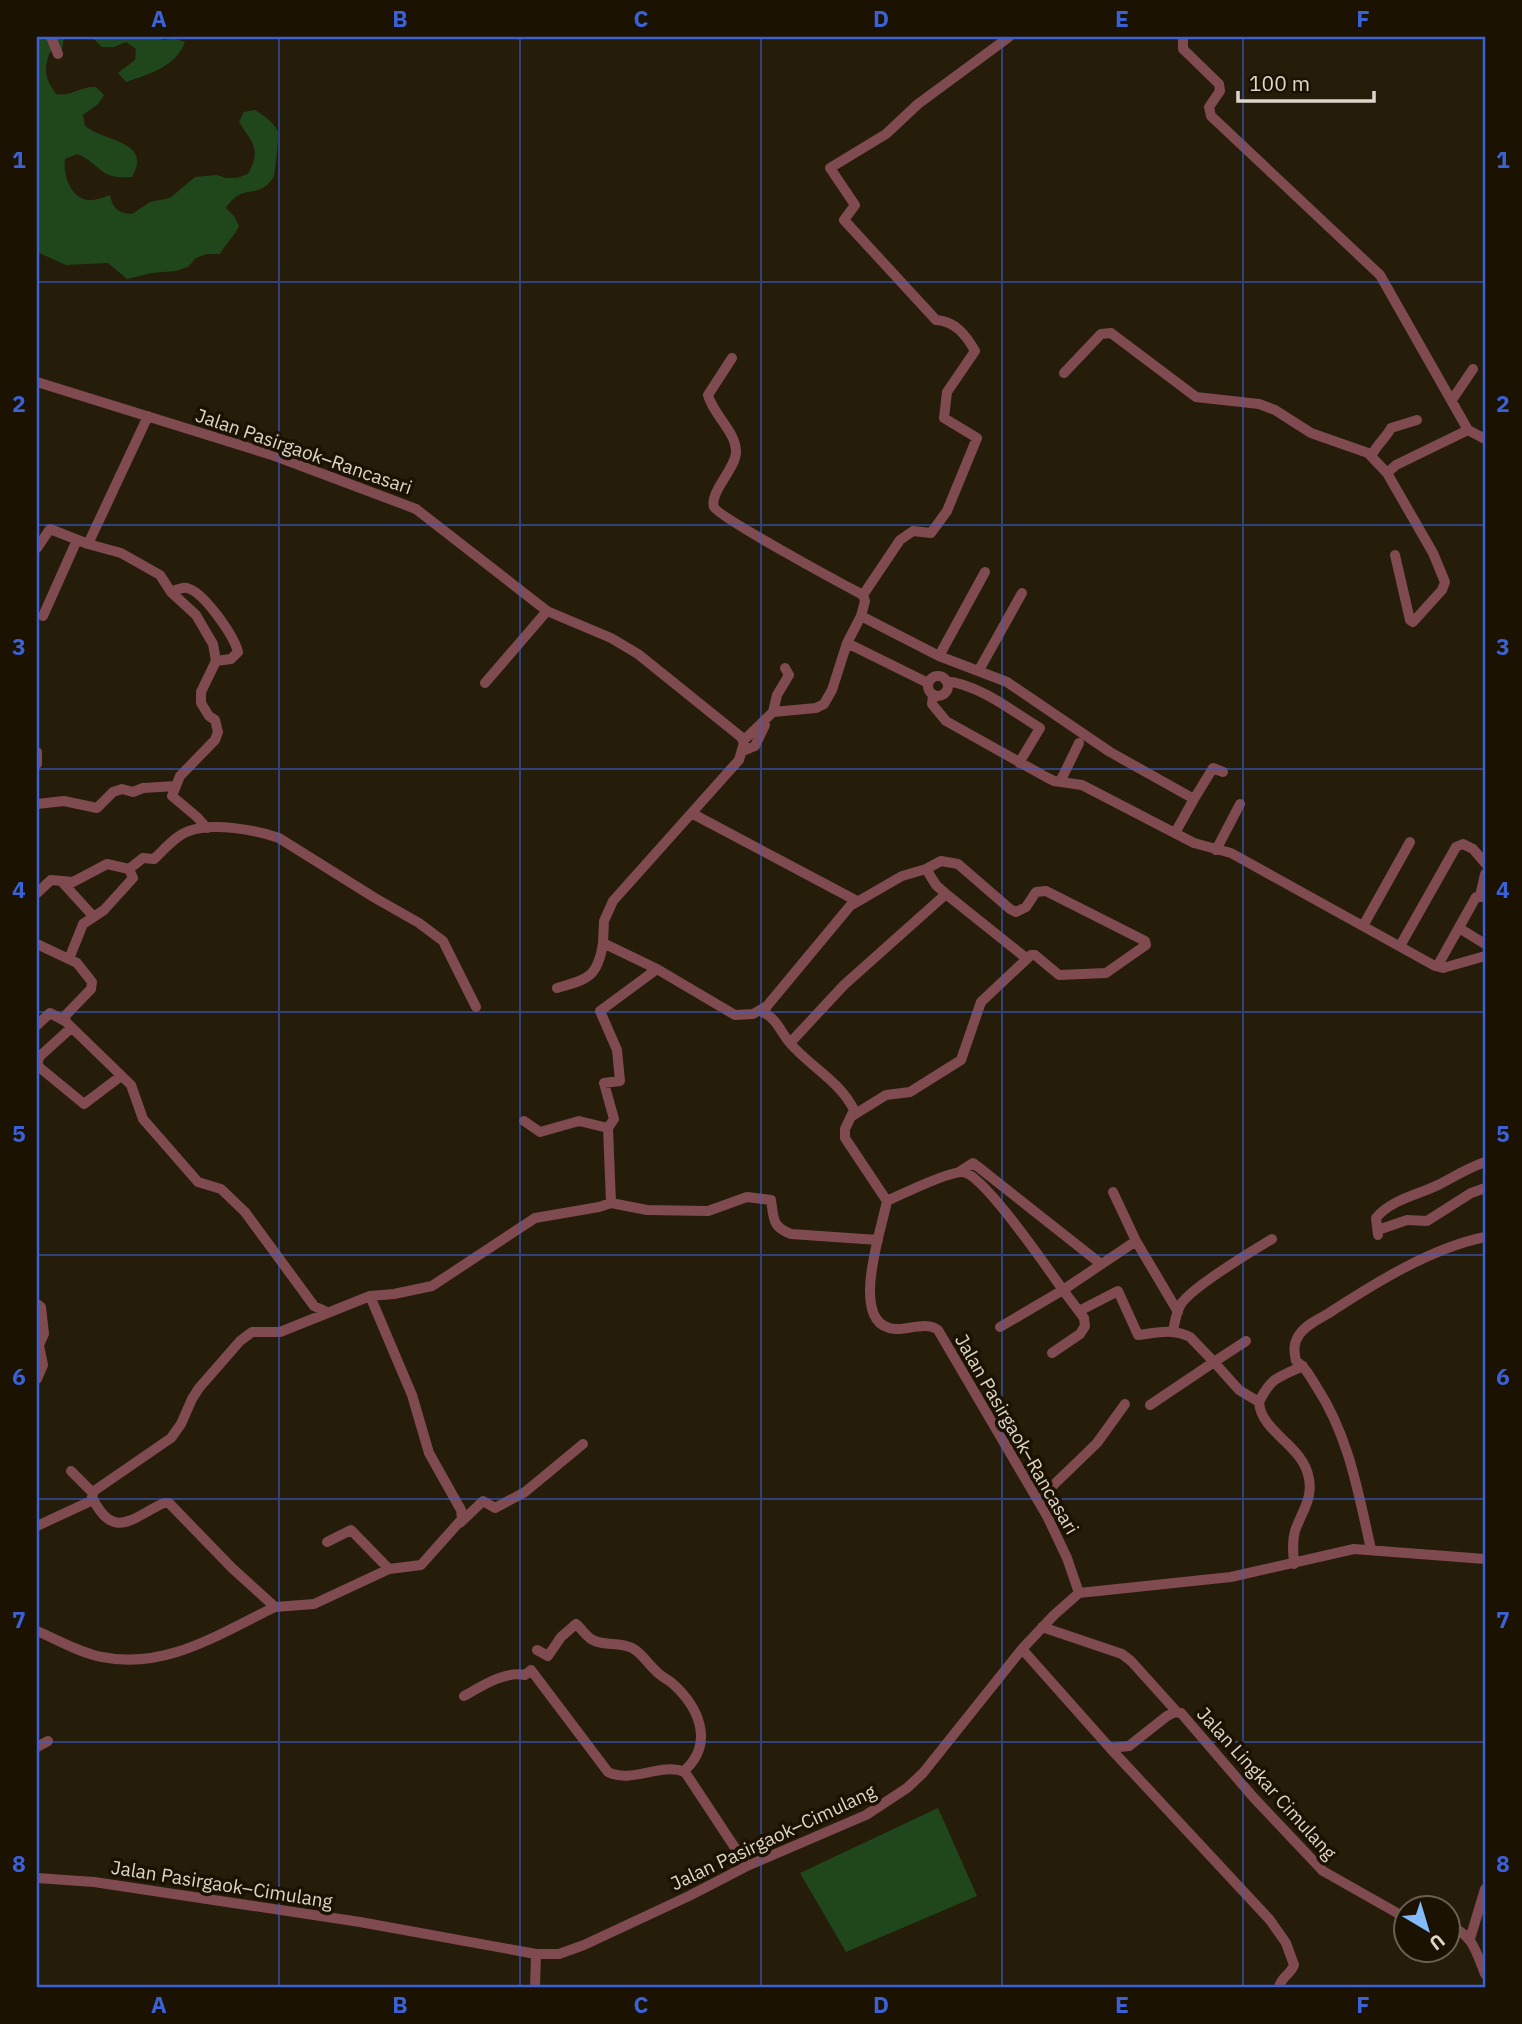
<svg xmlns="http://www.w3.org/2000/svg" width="1522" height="2024" font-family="'IBM Plex Sans',sans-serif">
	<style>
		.green { fill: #20471c }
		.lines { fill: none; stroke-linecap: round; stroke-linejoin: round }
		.minor { stroke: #7f4a50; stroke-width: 10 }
		.grid { fill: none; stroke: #3a62d6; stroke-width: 2; stroke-opacity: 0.55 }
		.labels { text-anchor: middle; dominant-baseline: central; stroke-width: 7; stroke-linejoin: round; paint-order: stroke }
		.street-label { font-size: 19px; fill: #ddd6cb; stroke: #1c1202 }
		.neatline { fill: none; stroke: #3a62d6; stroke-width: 2.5 }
		.grid-label { font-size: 23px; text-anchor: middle; font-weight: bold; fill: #3a62d6 }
	</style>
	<rect width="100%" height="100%" fill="#251c09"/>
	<path class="green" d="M37,37L64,38L62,50L50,52C43,69 45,79 56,94C71,97 80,86 96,87L104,95L98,104L83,115L85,126C105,142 153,141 132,177C98,180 102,164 77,154L65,159C63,174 70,198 88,200C95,201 104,197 110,195C113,209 118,213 132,214L150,202L170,198L195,177L217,175L226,178H237L248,174C262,148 252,143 239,122L244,112L255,110C263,115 275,123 278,132C279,135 275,172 274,176C273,179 270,182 267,185C252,197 241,185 226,208L234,216L239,226C234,237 226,243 220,254H207L196,258L188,267L176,271L152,273L127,279L108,263L66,265L37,252Z
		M92,37H152L164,40L175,39L185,42C176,67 149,74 126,82L118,73L135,60L136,49L126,42L114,47H102Z
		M938,1808L977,1896L846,1952L800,1873Z"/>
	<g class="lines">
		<path class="minor" d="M51,37L58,54
			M1183,37V49L1219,84L1220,91L1209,107L1211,116L1380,275L1468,430L1485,439
			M732,358L708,395C713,415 737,432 736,453C735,469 709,493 714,507C718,517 844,585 863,595L865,601L861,616
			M1064,373L1101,334L1111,333L1196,397L1259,404L1275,410L1311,433L1368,453L1387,473L1396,465L1468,430
			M37,382L275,456L416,509L547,611L611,638L638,654L741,737L744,743L739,760L613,901L604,921L603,943L657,969L735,1015L753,1014L767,1006L764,1013C776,1018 781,1032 789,1042C809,1066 840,1081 854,1110L845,1129V1138L887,1201C882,1228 847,1326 895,1329C908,1330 927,1321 938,1330L1047,1516L1067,1558L1079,1593
			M1452,400L1473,369
			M1372,455C1377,444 1386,438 1391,428L1417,420
			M1387,473L1433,553L1445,582L1442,590L1413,622L1410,620L1395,555
			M88,544L148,416
			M37,548L50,529L88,544L121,553L160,575L171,592L196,615L213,644L216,661L201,692V703L209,716L215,720L218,732L215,740L180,776L172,796L197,817L207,828
			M171,592C176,590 182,587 187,588C204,592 234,636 238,652L231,659L216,661
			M863,595L900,540L913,531L931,533L947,511L977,438L944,418L947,392L975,351C966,335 955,321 936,320L844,220L855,205L830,168L886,134L918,104L1009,37
			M43,616L77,540
			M847,643L928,683
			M939,656L985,572
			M979,670L1022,593
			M928 686a10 10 0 1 1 20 0a10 10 0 1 1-20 0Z
			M946,681C980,685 1012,711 1040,728L1019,763
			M485,683L547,611
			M933,695L932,704L946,721L1046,777L1054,781L1082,785L1194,843L1231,853L1435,966L1438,965L1476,897H1485
			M773,712L777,695L789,675L785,668
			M744,740L773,712L816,708L824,704L832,690L847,643L861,616L939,656L1007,682L1110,752L1194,799L1175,833
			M743,751L755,746L765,725
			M37,752V764
			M1060,782L1079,743
			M1194,799L1213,768L1223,772
			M37,804L64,801L97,808L113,792L122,789L133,792L143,788L176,786
			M693,814L857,901
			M1216,850L1240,804
			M62,882L93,916
			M37,893L51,880L73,882L107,864L129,869L143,858L154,859C164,850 176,835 189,831C213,822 256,830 279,838L375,898L419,923L443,941L476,1007
			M946,894L1026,958
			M1480,896L1485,874
			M1363,926L1410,842
			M1459,928L1485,944
			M37,944L77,963L92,982L91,989L65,1016L66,1022L131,1085L143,1119L198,1182L221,1189L245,1212L314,1306L327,1312
			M1400,946L1456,847L1463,844L1473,849L1485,863
			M69,959L83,924L104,910L133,878L129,869
			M1436,966L1443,968L1485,956
			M557,988C588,979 598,977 603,943
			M767,1006L850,906L902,876L926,869L936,885L946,894L844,985L790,1043
			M37,1025L50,1013L65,1021
			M39,1067L84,1104L121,1076
			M37,1069L39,1057L71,1028
			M852,1116L886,1095L910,1092L961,1060L981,1002L1031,955H1035L1059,975L1106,973L1146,945L1145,941L1046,891L1036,892L1026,907L1016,912L1010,909L958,864L941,861L926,869
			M524,1121L540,1132L579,1121L608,1128
			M959,1172L973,1163L977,1166L1101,1264
			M1113,1192L1136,1241L1178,1312
			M887,1201C902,1194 949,1171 963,1172C984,1175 1048,1269 1063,1290L1000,1327
			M611,1203L647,1210L708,1211L747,1197L771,1200C774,1219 772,1227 791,1234L878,1240
			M1378,1230L1407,1220L1427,1221L1471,1193L1485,1188
			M1378,1235L1376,1218C1391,1199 1419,1195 1440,1184C1455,1176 1468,1168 1485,1162
			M37,1304L41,1307L44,1334L39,1345L43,1365L37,1379
			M1079,1311L1118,1291L1138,1335C1157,1333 1170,1328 1190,1337L1214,1362L1150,1405
			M1173,1331C1175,1322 1176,1312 1181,1304C1192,1287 1252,1251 1272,1239
			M1246,1341L1214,1362L1239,1390L1259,1402
			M1052,1353L1080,1334L1085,1326L1084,1318L1063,1290L1136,1241
			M71,1471L93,1493
			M1038,1500L1097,1443L1125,1404
			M460,1523L483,1501L495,1508L525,1492L583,1444
			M37,1526L93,1500
			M327,1542L351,1530L389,1569
			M1371,1549C1358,1492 1349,1436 1316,1386C1310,1376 1305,1367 1296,1361C1294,1351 1293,1344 1299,1335C1305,1325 1319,1319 1329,1313C1375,1283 1431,1248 1485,1237
			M1294,1564C1293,1552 1292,1542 1295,1531C1301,1513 1313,1499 1309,1479C1304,1445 1261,1433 1259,1402C1271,1377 1279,1377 1303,1366
			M275,1607L314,1604L389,1569L421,1565L462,1519L461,1510L429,1453L412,1395L370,1296
			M1042,1627L1122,1654L1131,1661L1177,1712
			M37,1631C58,1640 80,1653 102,1657C167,1670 220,1633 275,1607L232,1568L169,1503H164C134,1516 114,1543 92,1497L94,1491L171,1438L181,1424L192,1399L199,1388L240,1341L252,1332H280L370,1296L394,1294L432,1286L535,1218L599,1207L611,1203L608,1128L614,1119L604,1083L620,1081L617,1050L600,1011L657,969
			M1022,1649L1110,1748L1129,1746L1167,1716L1175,1712L1181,1713L1254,1798L1323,1871L1406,1918
			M537,1650L548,1656L561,1637L576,1624C581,1628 585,1635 591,1639C603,1647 619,1641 632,1648C642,1653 647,1663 655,1670C660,1676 667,1679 672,1683C699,1707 715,1743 684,1771
			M464,1696C482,1686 504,1671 525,1675L531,1670L608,1772C632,1784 660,1762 685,1772L747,1866
			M37,1747L48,1741
			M1110,1748L1270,1920L1286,1943L1294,1965C1291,1974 1281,1977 1279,1987
			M37,1878L94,1882L360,1922L536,1954H559L584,1945L689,1896L747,1866L866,1815L907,1788L923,1773L1022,1649L1054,1615L1079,1593L1231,1577L1354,1549L1485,1559
			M1448,1927C1472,1931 1477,1954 1485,1974
			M1470,1939L1485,1889
			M535,1987L536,1954"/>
	</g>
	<path class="grid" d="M279,37V1987M520,37V1987M761,37V1987M1002,37V1987M1243,37V1987M37,282H1485M37,525H1485M37,769H1485M37,1012H1485M37,1255H1485M37,1499H1485M37,1742H1485"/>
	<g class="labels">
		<g class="street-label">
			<text transform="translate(304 451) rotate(19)">Jalan Pasirgaok–Rancasari</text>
			<text transform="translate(1017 1434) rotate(60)">Jalan Pasirgaok–Rancasari</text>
			<text transform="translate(1267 1783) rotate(48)">Jalan Lingkar Cimulang</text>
			<text transform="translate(773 1837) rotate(-25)">Jalan Pasirgaok–Cimulang</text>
			<text transform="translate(222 1884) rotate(9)">Jalan Pasirgaok–Cimulang</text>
		</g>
	</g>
	<rect width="1522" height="2024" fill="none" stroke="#1c1202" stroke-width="77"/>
	<g transform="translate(1427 1929) rotate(142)"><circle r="33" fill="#1c1202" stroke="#696052" stroke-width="2"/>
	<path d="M0-5L12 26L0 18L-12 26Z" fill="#84bcfb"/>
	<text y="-10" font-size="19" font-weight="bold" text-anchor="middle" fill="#ddd6cb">U</text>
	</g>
	<path d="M1238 91v10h136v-10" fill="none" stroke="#ddd6cb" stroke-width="3.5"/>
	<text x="1249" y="91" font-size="21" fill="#ddd6cb" stroke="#1c1202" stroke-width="5" paint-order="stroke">100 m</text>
	<rect x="38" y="38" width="1446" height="1948" class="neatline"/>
	<g class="grid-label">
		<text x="159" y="27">A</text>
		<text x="400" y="27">B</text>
		<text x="641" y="27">C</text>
		<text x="881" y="27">D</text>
		<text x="1122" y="27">E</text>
		<text x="1363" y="27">F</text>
		<text x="19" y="168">1</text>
		<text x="1503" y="168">1</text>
		<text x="19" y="412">2</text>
		<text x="1503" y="412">2</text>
		<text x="19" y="655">3</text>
		<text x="1503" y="655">3</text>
		<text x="19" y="898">4</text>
		<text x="1503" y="898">4</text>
		<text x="19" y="1142">5</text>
		<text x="1503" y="1142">5</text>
		<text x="19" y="1385">6</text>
		<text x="1503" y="1385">6</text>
		<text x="19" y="1628">7</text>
		<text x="1503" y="1628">7</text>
		<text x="19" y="1872">8</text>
		<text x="1503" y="1872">8</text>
		<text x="159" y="2013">A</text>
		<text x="400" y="2013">B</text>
		<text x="641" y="2013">C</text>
		<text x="881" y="2013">D</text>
		<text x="1122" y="2013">E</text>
		<text x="1363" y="2013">F</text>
	</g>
</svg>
